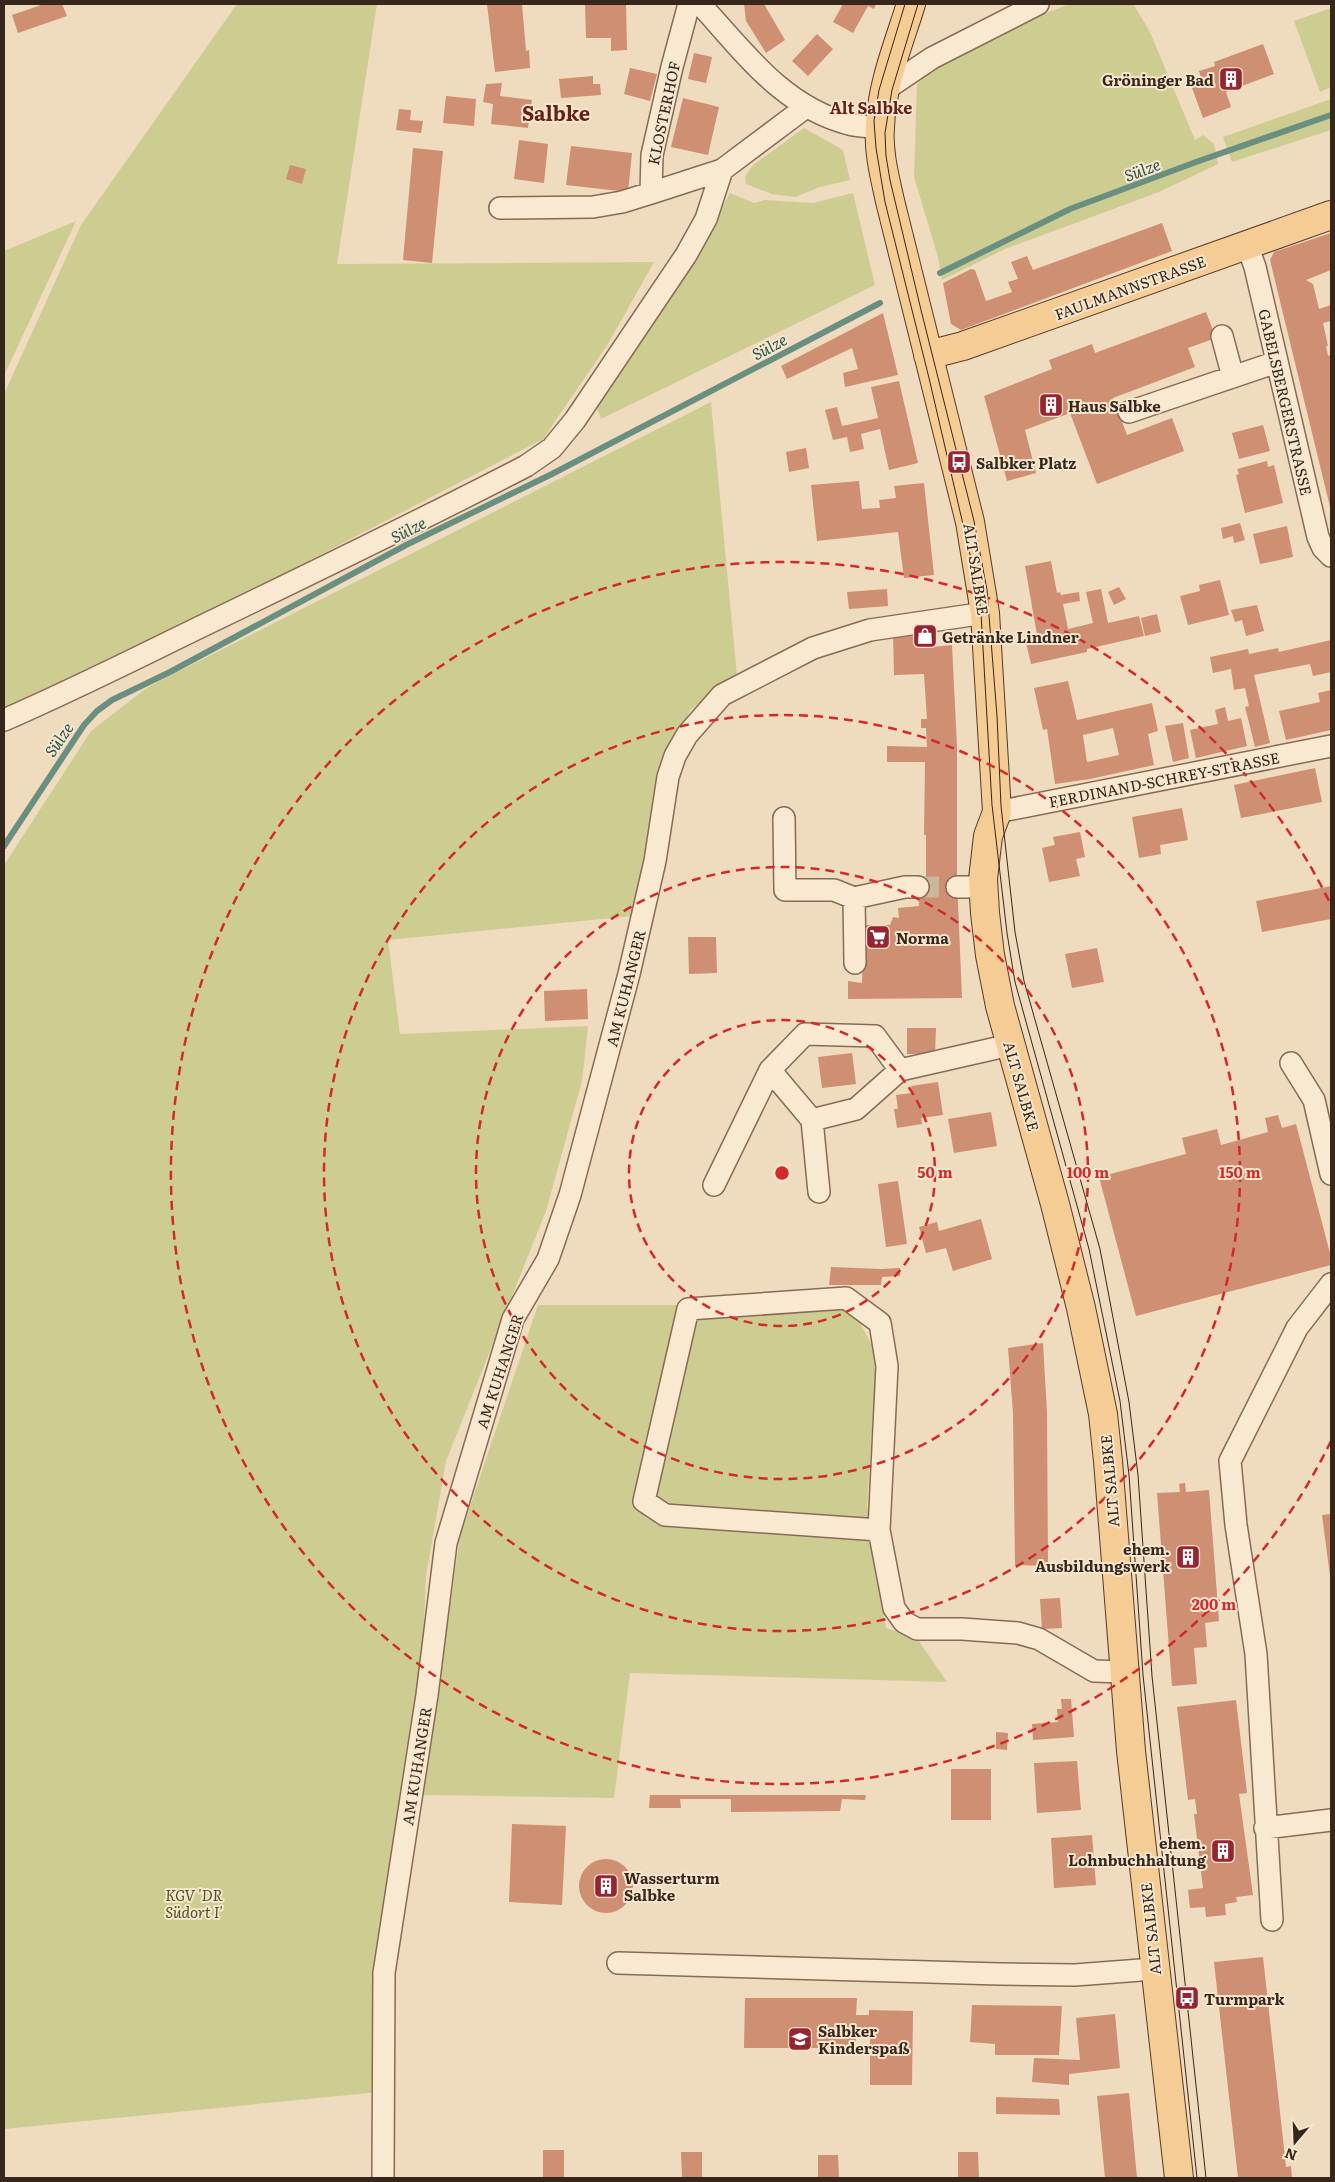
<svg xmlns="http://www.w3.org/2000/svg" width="1335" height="2182" font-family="Literata,serif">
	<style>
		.green { fill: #cdcd92 }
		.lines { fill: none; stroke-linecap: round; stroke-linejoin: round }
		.stream { stroke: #698f81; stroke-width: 6 }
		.building { fill: #cf8f72; fill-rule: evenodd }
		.minor-tunnel { stroke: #cab79d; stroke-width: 21; stroke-dasharray: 21 11; stroke-linecap: butt }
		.minor-casing { stroke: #886b56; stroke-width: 24 }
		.major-casing { stroke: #553a2b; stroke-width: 30 }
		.minor { stroke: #fae9d1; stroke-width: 21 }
		.major { stroke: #f5cc93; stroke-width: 28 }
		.tram { stroke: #37261b; stroke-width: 1 }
		.ring { fill: none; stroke: #d62828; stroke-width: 2.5; stroke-dasharray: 9 6 }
		.labels { text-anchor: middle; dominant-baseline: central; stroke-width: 4; stroke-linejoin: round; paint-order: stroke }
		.poi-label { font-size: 15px; font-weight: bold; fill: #37261b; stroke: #f6e6ce; text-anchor: start }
		.street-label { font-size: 15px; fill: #37261b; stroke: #f6e6ce }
		.park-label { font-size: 15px; font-style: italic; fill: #4d5421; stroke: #f6e6ce }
		.neighbourhood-label { font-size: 16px; font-weight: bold; fill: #652119; stroke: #f6e6ce }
		.water-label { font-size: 16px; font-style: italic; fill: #2a5750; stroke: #f6e6ce }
		.district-label { font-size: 20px; font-weight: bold; fill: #652119; stroke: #f6e6ce }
		.centre { fill: #d62828; stroke: #f6e6ce; stroke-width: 2.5 }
		.ring-label { font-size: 15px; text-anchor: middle; font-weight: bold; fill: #d62828; stroke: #f6e6ce; stroke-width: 4; stroke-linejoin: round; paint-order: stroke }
	</style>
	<rect width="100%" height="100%" fill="#efdbbe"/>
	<path class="green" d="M237,4H377L337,264L654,262L608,344L543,439L218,608L4,712V394L81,225Z
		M1069,4L1134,5L1150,32L1195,140L1203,135L1214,144L1218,164L1159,192L1005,249L942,280L938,257L914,177L917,84L934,68L1015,26Z
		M1331,8V87L1320,92L1294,21Z
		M1331,99V130L1232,162L1223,137Z
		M804,128L843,150L850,180L820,187L795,197L772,194L746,184L745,177L753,165Z
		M730,193L754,203L765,200L813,203L853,193L875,285L601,419L594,400L705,239Z
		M76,221L4,376V251Z
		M711,402L737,676L691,709L676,738L652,826L633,916L388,940L400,1034L588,1026L582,1081L546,1211L446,1461L426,1576L421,1696L379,2092L4,2129V865L91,731L148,687Z
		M538,1305H850L877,1354L867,1506L886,1628L916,1637L947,1682L630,1673L614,1798L423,1795L460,1536Z"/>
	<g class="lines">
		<path class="stream" d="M940,273L1070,209L1196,162L1331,115
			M4,846L84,725L97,711L112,700L170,672L406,545L552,474L880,303"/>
	</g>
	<path class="building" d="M44,4H62L67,16L18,33L12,15Z
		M487,4H522L526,51L529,50L530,68L495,72Z
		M585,4H626L627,50L611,51V38H586Z
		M744,4H764L785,40L766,53L746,21Z
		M843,4H876L874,9L868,6L853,33L833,22Z
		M817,34L833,49L808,76L792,61Z
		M1263,44L1274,74L1226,92L1231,107L1203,118L1192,88L1203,84L1199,71L1215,66L1214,62Z
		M694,53L712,57L706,83L688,79Z
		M630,68L657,74L650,101L624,94Z
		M593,76V84H600L601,95L561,98L559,79Z
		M502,83L500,96L532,100L528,128L491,124L493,104L483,102L486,84Z
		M446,96L476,99L474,126L443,123Z
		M683,98L719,107L708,155L671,147Z
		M399,109L411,110L410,120L423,121L421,133L396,130Z
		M519,140L548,144L544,183L514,179Z
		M571,146L632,153L628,192L566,185Z
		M413,148L443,151L432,263L403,260Z
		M290,165L306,169L302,184L286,179Z
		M1162,223L1172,251L961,330L951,324L943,283L971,269L975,270L986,301L1012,292L1008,282L1018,279L1011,262L1027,256L1033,270Z
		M1331,233V270L1306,280L1313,284L1319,309L1331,305V321L1323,323L1328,346H1326L1328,356L1331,355V511L1270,260L1274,252Z
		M1206,312L1216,338L1188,348L1195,367L1113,398L1127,435L1172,418L1184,451L1097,484L1070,413L1025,430L1036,473L1007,481L984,396L1052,369L1049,360L1092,344L1095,353Z
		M883,313L898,375L845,387L843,373L858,369L852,348L787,379L781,366Z
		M899,381L918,463L889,470L880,429L861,434L864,449L850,452L847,437L833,440L825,410L837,407L842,426L878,418L871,387Z
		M1263,425L1270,451L1239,459L1232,433Z
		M806,448L809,468L789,472L786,452Z
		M1267,461L1268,467L1274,465L1283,503L1245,513L1236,475L1239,474L1237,469Z
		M859,481L862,509L880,508L879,500L896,498L894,486L924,483L934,575L904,578L898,532L817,541L811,485Z
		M1240,523L1245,540L1234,543L1233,536L1223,539L1221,528Z
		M1287,526L1293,557L1260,564L1253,534Z
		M1051,561L1057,593L1060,592L1061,595L1079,592L1080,601L1063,604L1068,629L1093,623L1086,592L1101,589L1108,623L1139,616L1144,636L1087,649V652L1031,664L1025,638L1037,635L1025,566Z
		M1220,580L1229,615L1188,625L1180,596L1200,591L1199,585Z
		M1119,587L1126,599L1114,605L1108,592Z
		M887,589L888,606L849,609L847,592Z
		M1257,605L1264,631L1246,636L1242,620L1235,622L1231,610Z
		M1157,614L1161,632L1145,636L1141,618Z
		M930,629L931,647L952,645L957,746V879L962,998L848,999V981L862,983L864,925H890L893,917L899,918L898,908L919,906L918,878L926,879V835H924L925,762H887V746L927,747L926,728H921V719H927L924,674L894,675L893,632Z
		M1331,640V672L1313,676L1310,664L1254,675L1270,743L1255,747L1245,707L1249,706L1245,688L1234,690L1231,669L1213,673L1210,657L1248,649L1249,654L1278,648L1279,652Z
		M1068,681L1077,720L1152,703L1158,731L1148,734L1154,765L1090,779L1055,784L1047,729L1043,730L1034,688ZM1113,728L1119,755L1087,762L1083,735Z
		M1331,690V730L1286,740L1279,711L1320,702L1318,693Z
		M1225,707L1228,721L1241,718L1247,746L1196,758L1190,730L1218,724L1215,710Z
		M1183,723L1189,758L1173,762L1165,726Z
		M1315,768L1322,802L1241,818L1234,785Z
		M1182,808L1188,840L1160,845L1161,854L1139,858L1132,817Z
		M1080,832L1085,857L1076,859L1080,876L1049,882L1042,848L1055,845L1053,837Z
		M1331,886V919L1262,932L1256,901Z
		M688,937H716L717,973L689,974Z
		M1097,948L1104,982L1072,988L1065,954Z
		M587,989L588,1019L545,1021L544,991Z
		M907,1028H936L935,1054H907Z
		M852,1053L856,1084L822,1088L818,1057Z
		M938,1082L943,1115L921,1118L922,1124L897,1128L894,1109H898L896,1095L912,1093L911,1086Z
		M991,1112L997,1146L954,1153L948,1119Z
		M1278,1115L1282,1128L1296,1124L1331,1257V1265L1136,1316L1099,1177L1186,1154L1182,1138L1217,1129L1221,1145L1268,1132L1265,1118Z
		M898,1181L907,1244L886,1247L878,1184Z
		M981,1219L992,1259L953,1271L946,1248L926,1253L919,1227L937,1222L939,1231Z
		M831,1267L881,1269L900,1268V1276L882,1277L881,1285H829Z
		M1043,1343L1047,1412L1048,1566L1015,1565L1013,1413L1008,1348Z
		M1185,1483L1186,1492L1209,1490L1219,1621L1205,1623L1207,1647L1194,1648L1197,1684L1172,1686L1157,1493L1180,1492L1179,1484Z
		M1331,1514V1576H1330L1322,1515Z
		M1060,1598L1062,1628L1042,1629L1040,1599Z
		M1061,1699H1071L1074,1737L1033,1740L1032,1724L1058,1722L1057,1709H1062Z
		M1236,1700L1247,1793L1239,1794L1253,1895L1236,1897L1237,1902L1225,1904L1226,1915L1206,1917L1205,1907L1190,1908L1188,1890L1203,1888L1194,1814H1197L1195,1799L1188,1800L1177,1707Z
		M996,1732L1008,1733L1007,1750L996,1749Z
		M1077,1761L1081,1810L1037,1813L1034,1763Z
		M951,1769H991V1820H951Z
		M650,1795H866L865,1800L842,1799L840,1811L731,1812V1799H680L681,1808H649Z
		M512,1824L566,1826L562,1905L509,1902Z
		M1092,1835L1096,1885L1054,1888L1051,1838Z
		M579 1886a27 27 0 1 1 54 0a27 27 0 1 1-54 0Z
		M1263,1957L1286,2167L1291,2166L1292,2178H1238L1214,1962Z
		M745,1998H857L856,2015H869V2010L913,2011L912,2085H870V2031H856V2048H744Z
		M972,2005L1062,2006L1059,2055H995V2044L970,2042Z
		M1115,2014L1120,2068L1069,2074V2085L1032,2082L1034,2058L1080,2060L1076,2018Z
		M1129,2093L1137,2178H1105L1097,2096Z
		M996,2097L1059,2099L1060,2115L996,2114Z
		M543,2150H564V2178H543Z
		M681,2152H702V2178H682Z
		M958,2152H978L979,2178H958Z
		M818,2155H838L839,2178H818Z"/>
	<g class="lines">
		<path class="minor-tunnel" d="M918,887H957"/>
		<defs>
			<path id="minor" d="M689,4L672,67L652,155L651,193L722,170L806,107
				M700,4C744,52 783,107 849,124C859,127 869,126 880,128
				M886,89L932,58L1038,4
				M500,208L593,207L622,202L651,193
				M1247,245L1255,267L1318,537L1323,548L1331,556
				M1222,336L1233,377
				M1129,412L1277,362
				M4,720C78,688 150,651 223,616C324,567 426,518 526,466L552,448L575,420L686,255L706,219L722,170
				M997,812L1331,746
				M784,818L785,890H834L854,898
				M957,887H983
				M855,963L854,898L905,887H918
				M1291,1063L1314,1100L1331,1174
				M770,1070L812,1120L856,1109L900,1070L1010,1045
				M812,1120L819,1192
				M714,1185L770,1070L805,1034L875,1036L900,1070
				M879,1530L665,1515L644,1501L688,1309L846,1298L880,1323L887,1366L879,1530L894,1608L904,1622L917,1629H962L1018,1633L1039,1639L1094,1671L1123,1672
				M1265,1828L1331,1820
				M1272,1920L1256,1654L1236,1525L1230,1461L1297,1328L1331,1284
				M618,1963L1000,1974L1075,1975L1154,1969
				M383,2178L384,1973L427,1695L446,1543L513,1319L548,1259L570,1195L629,974L655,861L668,777L675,756L687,735L722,695L813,648L870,630L985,613"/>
			<path id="major" d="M911,4C899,43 881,86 880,128C878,152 885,178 890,201L970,522L985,613L997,812L988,836L983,879L985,913L990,955L1000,1006L1055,1204L1081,1308L1103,1414L1108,1461L1131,1751L1179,2178
				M928,355L963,346L1331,215"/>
		</defs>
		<use href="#minor" class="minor-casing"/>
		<use href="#major" class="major-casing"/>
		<use href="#minor" class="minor"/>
		<use href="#major" class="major"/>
		<path class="tram" d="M905,4L879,90L874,121L876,148L885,202L929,378L978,589L981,613L992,805L1007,933L1015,982L1089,1249L1120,1401L1129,1475L1143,1675L1197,2178
			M918,4L892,90L885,133L886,156L890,180L921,310L974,521L987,590L997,716L1001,806L1015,932L1024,981L1100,1249L1129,1402L1138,1475L1152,1676L1206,2178"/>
	</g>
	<g class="ring">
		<circle cx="782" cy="1173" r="153"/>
		<circle cx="782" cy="1173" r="306"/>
		<circle cx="782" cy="1173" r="458"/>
		<path d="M1331 1441A611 611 0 1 1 1331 905"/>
	</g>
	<defs>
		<symbol id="building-square" viewBox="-11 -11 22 22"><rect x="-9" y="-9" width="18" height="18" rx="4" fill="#992431" stroke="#f6e6ce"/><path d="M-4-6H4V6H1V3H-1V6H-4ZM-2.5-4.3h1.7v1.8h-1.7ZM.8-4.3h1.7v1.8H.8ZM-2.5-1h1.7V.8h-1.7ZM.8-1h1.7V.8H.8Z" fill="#fff"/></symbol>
		<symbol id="bus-square" viewBox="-11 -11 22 22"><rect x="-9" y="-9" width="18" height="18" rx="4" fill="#992431" stroke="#f6e6ce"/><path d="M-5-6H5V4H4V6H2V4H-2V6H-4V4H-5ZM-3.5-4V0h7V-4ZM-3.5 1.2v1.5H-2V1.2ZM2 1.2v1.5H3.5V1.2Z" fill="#fff"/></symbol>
		<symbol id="shop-square" viewBox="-11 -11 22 22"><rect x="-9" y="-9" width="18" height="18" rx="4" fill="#992431" stroke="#f6e6ce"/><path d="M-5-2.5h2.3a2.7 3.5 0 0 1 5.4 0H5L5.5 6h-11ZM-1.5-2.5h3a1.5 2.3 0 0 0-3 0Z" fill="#fff"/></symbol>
		<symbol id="supermarket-square" viewBox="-11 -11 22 22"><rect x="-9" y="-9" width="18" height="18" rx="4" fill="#992431" stroke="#f6e6ce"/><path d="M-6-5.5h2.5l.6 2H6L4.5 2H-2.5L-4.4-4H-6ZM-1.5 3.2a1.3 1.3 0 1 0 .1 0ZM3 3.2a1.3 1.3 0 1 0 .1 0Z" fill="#fff"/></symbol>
		<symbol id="school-square" viewBox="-11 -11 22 22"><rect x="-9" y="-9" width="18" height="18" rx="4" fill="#992431" stroke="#f6e6ce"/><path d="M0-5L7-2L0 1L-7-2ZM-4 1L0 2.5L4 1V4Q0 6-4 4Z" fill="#fff"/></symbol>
	</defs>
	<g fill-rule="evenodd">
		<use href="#building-square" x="1217" y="65" width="28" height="28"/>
		<use href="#building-square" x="1037" y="391" width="28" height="28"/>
		<use href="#bus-square" x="945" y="448" width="28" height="28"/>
		<use href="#shop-square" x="911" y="622" width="28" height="28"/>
		<use href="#supermarket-square" x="864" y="923" width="28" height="28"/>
		<use href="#building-square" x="1174" y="1543" width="28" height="28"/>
		<use href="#building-square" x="1209" y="1837" width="28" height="28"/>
		<use href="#building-square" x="592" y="1872" width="28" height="28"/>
		<use href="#bus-square" x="1173" y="1984" width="28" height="28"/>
		<use href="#school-square" x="786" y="2025" width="28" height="28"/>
	</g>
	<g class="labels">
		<g class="poi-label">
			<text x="1214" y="79" text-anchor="end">Gröninger Bad</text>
			<text x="1068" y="405">Haus Salbke</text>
			<text x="976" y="462">Salbker Platz</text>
			<text x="942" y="636">Getränke Lindner</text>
			<text x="896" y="937">Norma</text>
			<text x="1170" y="1548" text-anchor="end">ehem.<tspan x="1170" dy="17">Ausbildungswerk</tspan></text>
			<text x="1206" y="1842" text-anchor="end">ehem.<tspan x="1206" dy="17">Lohnbuchhaltung</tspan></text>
			<text x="624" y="1877">Wasserturm<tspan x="624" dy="17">Salbke</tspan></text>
			<text x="1204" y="1998">Turmpark</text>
			<text x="818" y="2030">Salbker<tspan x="818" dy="17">Kinderspaß</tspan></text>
		</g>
		<g class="street-label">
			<text transform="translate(663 113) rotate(-78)">KLOSTERHOF</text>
			<text transform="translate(1130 287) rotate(-20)">FAULMANNSTRASSE</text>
			<text transform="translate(1286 402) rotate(77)">GABELSBERGERSTRASSE</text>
			<text transform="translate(977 569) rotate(81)">ALT SALBKE</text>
			<text transform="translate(1164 779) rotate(-11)">FERDINAND-SCHREY-STRASSE</text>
			<text transform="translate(625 988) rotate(-76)">AM KUHANGER</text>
			<text transform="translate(1022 1086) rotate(74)">ALT SALBKE</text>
			<text transform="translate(499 1371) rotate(-72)">AM KUHANGER</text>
			<text transform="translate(1109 1481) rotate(-95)">ALT SALBKE</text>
			<text transform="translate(416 1766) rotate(-81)">AM KUHANGER</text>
			<text transform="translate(1150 1929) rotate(-96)">ALT SALBKE</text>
		</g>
		<g class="park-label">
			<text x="194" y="1894">KGV 'DR<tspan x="194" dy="17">Südort I'</tspan></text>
		</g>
		<g class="neighbourhood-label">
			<text x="871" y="107">Alt Salbke</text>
		</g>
		<g class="water-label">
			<text transform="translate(1142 169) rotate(-20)">Sülze</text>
			<text transform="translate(769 346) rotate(-28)">Sülze</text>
			<text transform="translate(408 529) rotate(-27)">Sülze</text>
			<text transform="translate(58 739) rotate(-56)">Sülze</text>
		</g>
		<g class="district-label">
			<text x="556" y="112">Salbke</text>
		</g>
	</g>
	<circle cx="782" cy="1173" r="8" class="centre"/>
	<g class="ring-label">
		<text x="935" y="1178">50 m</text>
		<text x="1088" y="1178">100 m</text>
		<text x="1240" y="1178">150 m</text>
		<text x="1214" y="1610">200 m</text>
	</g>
	<rect width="1335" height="2182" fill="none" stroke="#37261b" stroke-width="10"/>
	<g transform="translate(1295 2142) rotate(199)" stroke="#f6e6ce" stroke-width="4" paint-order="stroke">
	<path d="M0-4L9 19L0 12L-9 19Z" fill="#37261b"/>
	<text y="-8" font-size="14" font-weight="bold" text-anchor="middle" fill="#37261b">N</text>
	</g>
</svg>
